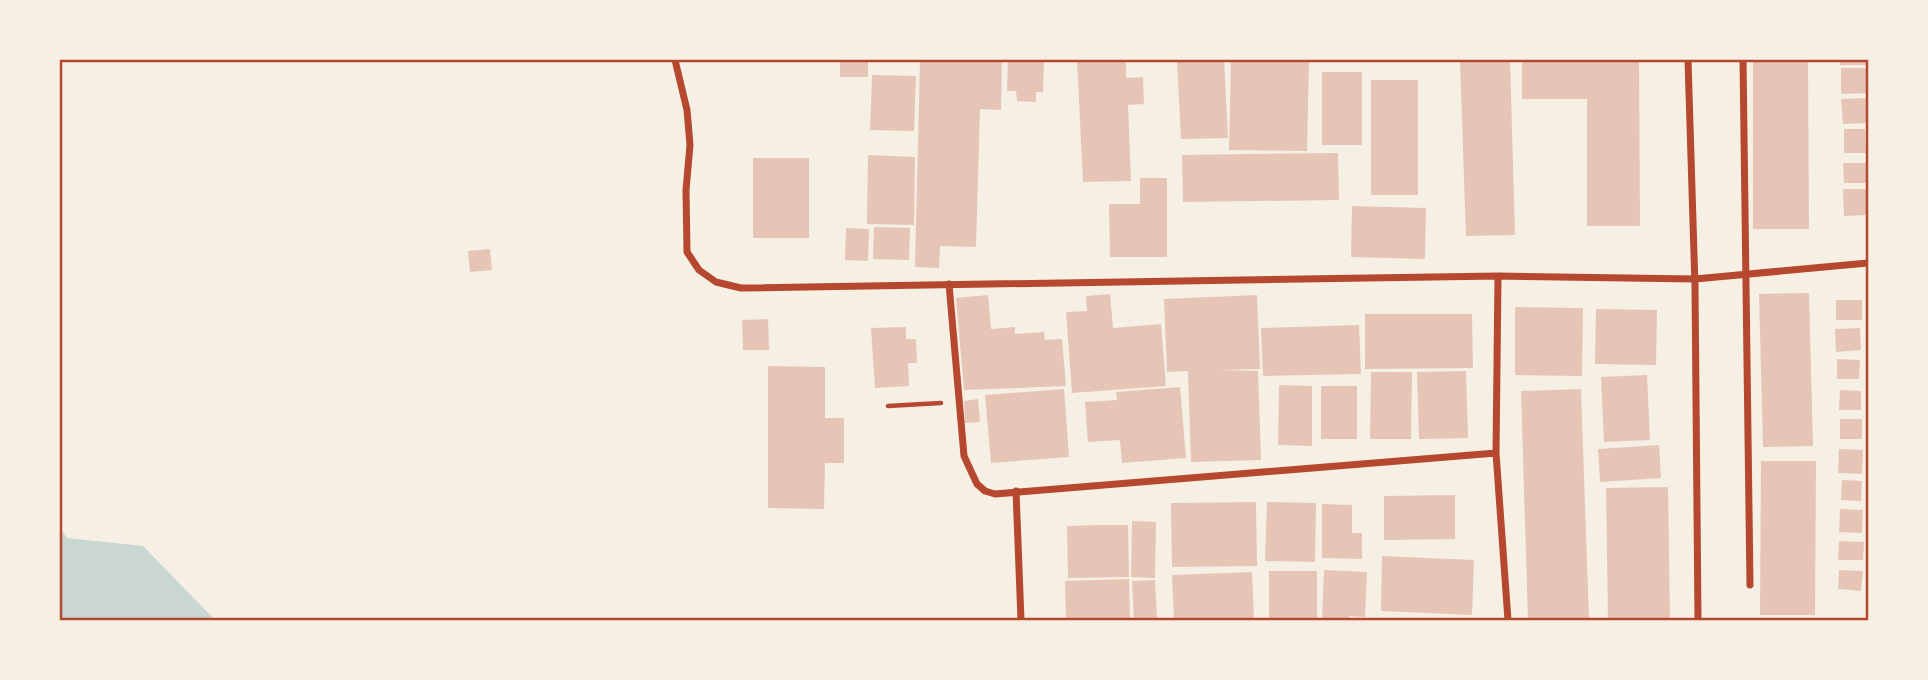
<svg xmlns="http://www.w3.org/2000/svg" width="1928" height="680" font-family="'Sofia Sans Condensed',sans-serif">
	<style>
		.water { fill: #c9d6d2 }
		.building { fill: #e6c5b7 }
		.lines { fill: none; stroke-linecap: round; stroke-linejoin: round }
		.path { stroke: #b5482f; stroke-width: 4.5 }
		.minor { stroke: #b5482f; stroke-width: 7 }
		.neatline { fill: none; stroke: #b5482f; stroke-width: 2.5 }
	</style>
	<rect width="100%" height="100%" fill="#f6efe4"/>
	<path class="water" d="M60,528L67,538L143,546L215,620H60Z"/>
	<path class="building" d="M840,60H868V77H840Z
		M920,60H1002L1001,110L980,109L976,247L940,246L939,268L915,267Z
		M1008,60H1044L1043,92H1036V102L1017,101L1016,91H1007Z
		M1077,60H1126V78L1143,77L1144,104L1128,105L1131,181L1083,182Z
		M1177,60H1224L1228,138L1181,139Z
		M1231,60H1309L1307,151L1229,150Z
		M1460,60H1510L1515,235L1466,236Z
		M1522,60H1639L1640,226H1587V99H1522Z
		M1753,60H1808L1809,229H1753Z
		M1840,60H1866V65H1840Z
		M1841,68H1868V93L1841,94Z
		M1322,72H1362V145H1322Z
		M872,75L916,76L914,131L870,130Z
		M1371,80H1418V195H1371Z
		M1866,98L1867,123L1843,124L1841,99Z
		M1844,129H1865L1866,153H1844Z
		M1338,153L1339,200L1183,202L1182,155Z
		M868,155L915,157L914,225L867,224Z
		M753,158H809V238H753Z
		M1843,163H1867L1868,183H1844Z
		M1140,178H1167V257H1110L1109,204H1140Z
		M1843,189H1867L1868,215L1844,216Z
		M1352,206L1426,208L1425,259L1351,257Z
		M874,227L910,228L909,260L873,259Z
		M846,228L869,229L868,261L845,260Z
		M490,249L492,270L470,272L468,251Z
		M1809,293L1813,446L1763,447L1759,294Z
		M1110,294L1113,328L1161,324L1166,386L1072,393L1066,312L1087,311L1086,296Z
		M988,295L991,329L1015,327V334L1044,332L1045,340L1062,339L1066,386L964,390L956,298Z
		M1257,295L1260,369L1220,370L1258,371L1261,460L1191,462L1188,371L1167,372L1164,299Z
		M1836,300H1862V320H1836Z
		M1515,307L1583,308L1582,376L1515,375Z
		M1596,309L1657,310L1656,365L1595,364Z
		M1365,314H1472L1473,368L1365,369Z
		M768,319L769,350H743L742,320Z
		M1359,325L1361,374L1263,376L1261,328Z
		M906,327V339H916L917,363H908L909,386L875,388L871,328Z
		M1860,328L1861,350L1836,352L1835,329Z
		M1837,359L1860,360L1859,379H1837Z
		M768,366L825,367V418H844V463H825L824,509L768,508Z
		M1466,371L1468,438L1419,439L1417,372Z
		M1371,372H1412L1411,439H1370Z
		M1647,375L1650,440L1604,442L1601,377Z
		M1279,385L1312,386V446L1278,445Z
		M1321,386H1357V439H1321Z
		M1180,387L1186,458L1122,463L1120,440L1088,442L1085,402L1117,400L1116,392Z
		M1064,389L1069,457L991,463L985,395Z
		M1581,389L1589,620H1528L1521,391Z
		M1840,390L1861,391V410H1839Z
		M978,399L980,422L965,423L964,401Z
		M1840,419H1862V439H1840Z
		M1659,445L1661,478L1600,482L1598,449Z
		M1839,449L1863,450L1862,474L1838,473Z
		M1761,461H1816L1815,615H1760Z
		M1842,480L1862,481L1861,501L1841,500Z
		M1668,487L1670,620H1608L1606,488Z
		M1455,495V539L1384,540V496Z
		M1256,502L1257,566L1172,567L1171,503Z
		M1267,502L1316,503L1315,562L1265,561Z
		M1322,504L1352,505V533H1362V559L1322,558Z
		M1840,509L1863,510L1862,533L1839,532Z
		M1132,521L1156,522L1155,578L1131,577Z
		M1099,525H1128L1129,577L1068,578L1067,526Z
		M1839,541L1864,542L1863,560H1838Z
		M1382,556L1474,560L1472,615L1381,611Z
		M1324,570L1367,572L1365,617L1349,616V620H1322Z
		M1839,570L1863,571L1861,591L1838,589Z
		M1269,571H1317V620H1269Z
		M1252,572L1254,620H1174L1172,575Z
		M1129,579L1130,620H1066L1065,581Z
		M1155,580L1157,620H1134L1132,581Z"/>
	<g class="lines">
		<path class="path" d="M888,406L941,403"/>
		<path class="minor" d="M675,60L687,110L690,145L686,190L687,252L699,270L716,282L741,288L1498,276L1695,279L1868,263
			M1688,60L1695,286L1698,620
			M1743,60L1750,585
			M1498,276L1496,453L1508,620
			M949,284L964,456L977,484L985,491L995,494L1496,453
			M1016,491L1021,620"/>
	</g>
	<rect width="1928" height="680" fill="none" stroke="#f6efe4" stroke-width="122"/>
	<rect x="61" y="61" width="1806" height="558" class="neatline"/>
</svg>
